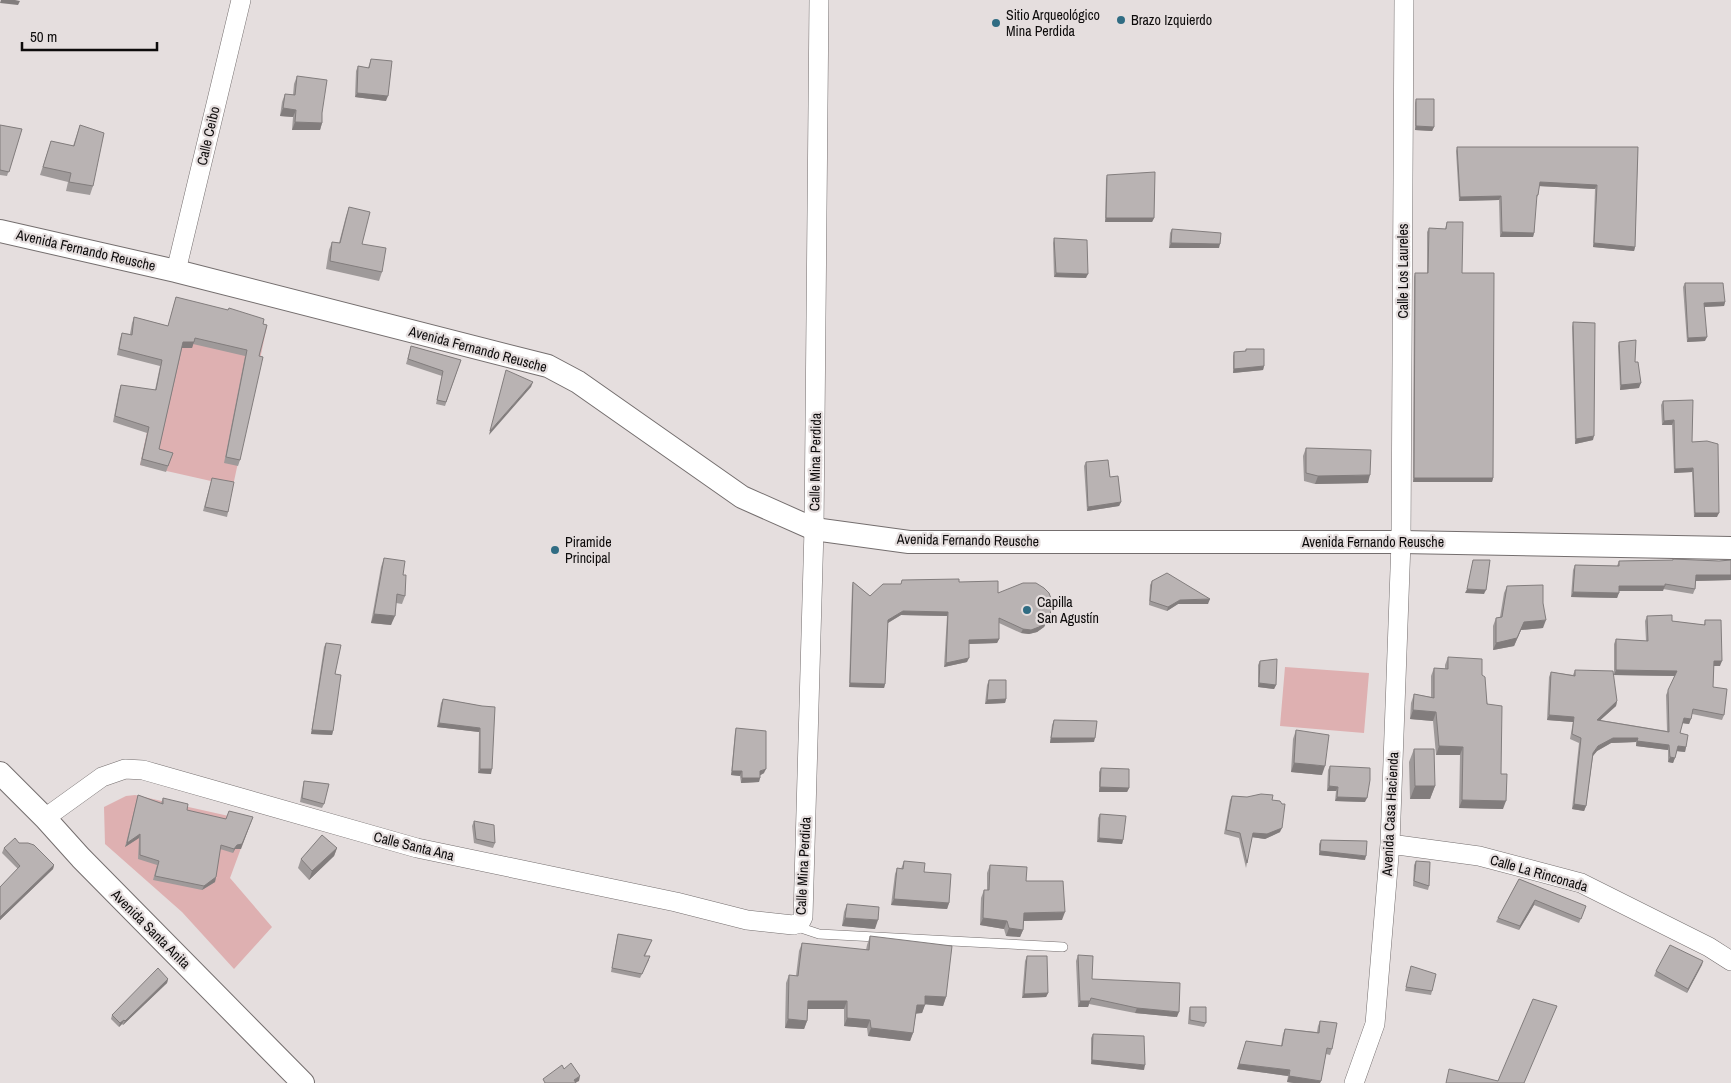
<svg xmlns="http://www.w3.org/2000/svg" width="1731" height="1083" font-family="'Archivo Narrow',sans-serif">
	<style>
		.green { fill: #deb0b1 }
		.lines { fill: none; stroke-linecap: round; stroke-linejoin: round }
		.service-casing { stroke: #746e6e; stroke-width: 10 }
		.minor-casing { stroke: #746e6e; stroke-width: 20 }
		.tertiary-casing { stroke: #746e6e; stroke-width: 24 }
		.service { stroke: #fff; stroke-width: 9 }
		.minor { stroke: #fff; stroke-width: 19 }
		.tertiary { stroke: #fff; stroke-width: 22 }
		.wall { fill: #9f9a9a }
		.shaded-wall { fill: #827d7d }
		.building { fill: #b9b3b3; stroke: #827d7d }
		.poi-dot { fill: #306c83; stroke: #e5dede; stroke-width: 2 }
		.labels { text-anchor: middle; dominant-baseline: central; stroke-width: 4.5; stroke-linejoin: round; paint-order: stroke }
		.poi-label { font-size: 14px; fill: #0d0b0b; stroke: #e5dede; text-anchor: start }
		.street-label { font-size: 14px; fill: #0d0b0b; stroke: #e5dede }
	</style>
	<rect width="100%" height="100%" fill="#e5dede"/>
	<path class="green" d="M174,303L267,326L233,486L140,465Z
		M1285,667L1369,673L1364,733L1280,726Z
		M135,795L251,821L230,878L272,927L234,969L182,912L105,844L104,807L126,796Z"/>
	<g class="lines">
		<defs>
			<path id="service" d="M795,926L819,934L1063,947"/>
			<path id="minor" d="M176,271L241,0
				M45,818L102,777L125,769L143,770L417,848L676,902L747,920L793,925L800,923L803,917L814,529L819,0
				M1390,844L1479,856L1581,883L1709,947L1731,961
				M1354,1083L1375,1024L1390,844L1401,542L1404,0"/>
			<path id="tertiary" d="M0,231L176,271L548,366L578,382L742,497L814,529L909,542H1401L1731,548
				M0,773L45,818L81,858L303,1083"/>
		</defs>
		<use href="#service" class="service-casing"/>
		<use href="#minor" class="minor-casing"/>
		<use href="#tertiary" class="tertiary-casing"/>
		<use href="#service" class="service"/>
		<use href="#minor" class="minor"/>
		<use href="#tertiary" class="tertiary"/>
	</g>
	<path class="wall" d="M371,59L386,101L355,97L356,71L358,66L368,68Z
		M297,76L322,113V123L320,130H292L293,117L280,116L282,102L285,94L293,95L294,84Z
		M1416,99L1434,127L1432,131L1415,130V103Z
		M0,125L22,129L7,176L0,175Z
		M80,125L93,186L90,195L66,191L68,182L40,175L51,141L73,146Z
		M1457,147H1638L1635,247L1634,251L1593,247L1595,189L1539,186L1538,195L1536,199L1534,233L1533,237H1500L1499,200L1459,201L1456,151Z
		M1107,175L1154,218L1152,222H1105L1106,179Z
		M349,207L362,244L382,272L379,281L326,269L329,250L332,242L339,243L346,216Z
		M1447,222L1462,273L1493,478L1492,482H1413L1414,277L1415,273H1427V232L1429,228L1445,229Z
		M1172,229L1219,248H1169L1170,233Z
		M1054,238L1086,278L1054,277L1053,243Z
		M1685,283L1725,302L1724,306L1705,307V341L1687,342L1683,287Z
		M176,297L263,324L259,356L240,460L238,466L224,463L245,356L193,344L192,348H182L159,449L173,453L166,472L140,465L147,433L113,422L119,391L121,385L155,390L160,366L117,355L120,339L122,333L130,334L132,323L134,317L168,326Z
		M1573,322L1593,440L1575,444L1572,327Z
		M1619,342L1635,362L1639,388L1620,390L1618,346Z
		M411,346L461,360L445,406L436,404L442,376L406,364Z
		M1246,349L1264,366L1263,370L1233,373V356L1234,352L1245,351Z
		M1663,401L1692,442L1717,517H1694L1692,472L1674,473L1672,425H1662L1661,405Z
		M1306,448L1368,483L1315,484L1304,481L1303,456Z
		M1086,462L1121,502L1119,506L1087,511L1084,466Z
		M212,478L228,512L227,517L203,511Z
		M384,558L403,575L405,596L402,604L396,603L391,625L371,623L381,567Z
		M1673,559L1719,561L1731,560V580L1696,581L1695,589L1693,594L1663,589V591H1619L1617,598L1571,597L1573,570L1575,565L1617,566L1619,561L1673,560Z
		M1152,581L1208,604H1178L1167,611L1149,605L1150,585Z
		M853,582L870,596L901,584L959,582L998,593L1050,616L1048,620L1044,627L1037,632L1029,634L1021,633L999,623V639L997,643L969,644L967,662L944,667L947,616L901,615L888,623L885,684L884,688L849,687L852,586Z
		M1507,586L1543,628L1521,630L1514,646L1493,650V626L1496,618L1500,617L1504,593Z
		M1647,616L1672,621L1704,625L1705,620L1720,666H1714L1713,687L1724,715L1722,720L1692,714L1689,724L1682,723L1680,733L1686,747L1685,752L1677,751L1673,763L1668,762V750L1636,746V742L1611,743L1597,751L1593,756L1586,806L1584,811L1572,809L1579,743L1570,739L1573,722L1547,720L1549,677L1551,672L1573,675L1575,670L1617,701L1616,706L1600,720L1667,731L1666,695L1675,676L1614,675V644L1616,639L1646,641L1645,621Z
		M326,643L335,674L333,731L332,735L311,734L324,647Z
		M1448,657L1482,675L1501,774L1503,809L1459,808L1460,755H1436L1433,721L1410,719L1411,703L1414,694L1431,697V676L1434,668L1445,669V665Z
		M1260,661L1276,685L1274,689L1258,687V665Z
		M989,680L1006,699L1005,703L985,704L987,685Z
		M443,699L482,706L491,774L478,773L479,732L437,727L441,703Z
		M1054,720L1094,742L1050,743L1052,725Z
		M736,728L764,773L760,775L759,782L741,783L740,776L731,775L735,732Z
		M1296,730L1322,775L1291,772L1293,739Z
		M1414,749L1435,786L1430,799H1410L1409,762Z
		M1330,766L1365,802L1335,801L1336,791H1327L1328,770Z
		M1101,768L1129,788L1127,792H1099V772Z
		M304,781L324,804L322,808L300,802L303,785Z
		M138,795L161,803L163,798L187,810L241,849H235L233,853L220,849L215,882L202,890L153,880L157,865L138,859L139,838L125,847Z
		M1232,796L1272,800L1280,832L1265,839L1252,837L1246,868L1239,838L1224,834L1230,800Z
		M1100,814L1123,840L1122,844L1097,842L1098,818Z
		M474,821L495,843L493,848L474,843L472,826Z
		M1321,840L1365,860L1319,855V844Z
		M4,848L54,865L53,869L0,920V887L18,869L2,853Z
		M337,848L334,856L309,880L298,868L301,859Z
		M904,861L924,872L949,903L947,909L891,905L895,874L897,868L901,869Z
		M1416,861L1429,886L1428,890L1413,886L1414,865Z
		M990,865L1026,881L1062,920L1024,921L1023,930L1020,937L1006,936L1004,929L980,925L981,898L984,890H987V873Z
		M1519,879L1586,906L1579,923L1534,905L1519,930L1496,922L1498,918Z
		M847,904L875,929L842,926L844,912Z
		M618,934L652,940L645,956L649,960L640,978L611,972L617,938Z
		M870,936L946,997L943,1006L925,1004L922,1013H916L913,1033L910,1041L868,1036L867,1028L844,1026V1009H808L807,1021L804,1029L785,1028L786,983L789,975L796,976L799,951L802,943L866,950L867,945Z
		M1078,955L1092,979L1177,1017L1135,1013L1089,1004L1088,1007H1078L1076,961Z
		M1027,956L1048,993L1046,997L1022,998L1025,961Z
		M1703,961L1687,993L1654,976L1656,971Z
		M1411,966L1432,991L1431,995L1405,991Z
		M168,979L167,983L123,1025L122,1024L119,1027L111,1019L112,1015Z
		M1190,1007L1206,1023L1204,1027L1188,1024L1189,1011Z
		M1320,1021L1332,1049L1330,1055L1326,1054L1320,1083H1294L1287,1082L1288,1076L1237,1069L1246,1041L1281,1046L1283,1034L1285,1029L1317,1032L1318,1026Z
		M1093,1034L1144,1070L1091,1064V1038Z"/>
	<path class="shaded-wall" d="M1,0H15L20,1L18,5L0,3Z
		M357,93L388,96L386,101L355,97Z
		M283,108L296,110L293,117L280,116Z
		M295,122L322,123L320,130H292Z
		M1416,126L1434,127L1432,131L1415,130Z
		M1540,182L1597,185L1595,189L1538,186Z
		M1501,196L1499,200L1459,201L1460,197Z
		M1106,218H1154L1152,222H1105Z
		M1502,232L1534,233L1533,237H1500Z
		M1171,243L1220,244L1219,248H1169Z
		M1594,243L1635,247L1634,251L1593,247Z
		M1056,273L1088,274L1086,278L1054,277Z
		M1725,302L1724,306L1703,307L1704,303Z
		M1707,337L1705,341L1687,342L1688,338Z
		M183,342H194L192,348H181Z
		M1264,366L1263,370L1233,373L1234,369Z
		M533,382L531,387L489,435L490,431Z
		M1641,383L1639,388L1620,390L1621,385Z
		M1674,420L1672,425H1662L1664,421Z
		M1594,436L1593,440L1575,444L1576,439Z
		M1693,468L1692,472L1674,473L1675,469Z
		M1370,475L1368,483L1315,484L1318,476Z
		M1414,478H1493L1492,482H1413Z
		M1121,502L1119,506L1087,511L1088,507Z
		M1695,513H1719L1717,517H1694Z
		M1696,575H1731V580L1694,581Z
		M1619,586H1665L1663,591H1617Z
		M1467,589L1486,590L1484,594L1465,593Z
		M1573,592L1619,593L1617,598L1571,597Z
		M1210,599L1208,604H1178L1167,611L1168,607L1180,600Z
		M903,611L948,612L947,616L901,615L886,624L888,620Z
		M374,614L395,616L391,625L371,623Z
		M1050,616L1048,620L1044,627L1037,632L1029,634L1021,633L1023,629Z
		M1546,620L1543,628L1521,630L1514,646L1493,650L1496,643L1524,622Z
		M999,639L997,643L968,644L969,640Z
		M969,658L967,662L944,667L946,663Z
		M1714,661H1722L1720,666H1712Z
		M1616,670L1677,671L1676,676L1614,675Z
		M850,683L885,684L884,688L849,687Z
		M1259,683L1276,685L1274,689L1258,687Z
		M1006,699L1005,703L985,704L987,700Z
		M1617,701L1616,706L1595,725L1597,720Z
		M1413,710L1436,712L1433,721L1410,719Z
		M1549,715L1574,717L1573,722L1547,720Z
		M1684,718L1691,719L1689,724L1682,723Z
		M439,723L480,728L479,732L437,727Z
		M312,730L333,731L332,735L311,734Z
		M1051,738H1095L1094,742L1050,743Z
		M1613,738H1638L1636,742L1611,743L1597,751L1591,758L1593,753L1598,746Z
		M1637,741L1669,745L1668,750L1636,746Z
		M1439,746L1463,747L1460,755H1436Z
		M1678,746L1686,747L1685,752L1676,751Z
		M1670,757L1675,758L1673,763L1668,762Z
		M1294,763L1325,766L1322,775L1291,772Z
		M480,769H492L491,774L478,773Z
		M766,769L764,773L759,776L760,771Z
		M732,771H742L740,776L731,775Z
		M742,778H760L759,782L741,783Z
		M1329,786L1338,787L1336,791H1327Z
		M1415,786H1435L1430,799H1410Z
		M1100,787L1129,788L1127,792H1099Z
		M1337,797L1367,798L1365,802L1335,801Z
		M1462,800L1506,801L1503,809L1459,808Z
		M1574,804L1586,806L1584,811L1572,809Z
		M253,817L241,849H235L233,853L234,849Z
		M1282,828L1280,832L1265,839L1251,837L1253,833Z
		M140,834L139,838L125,847L127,843Z
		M1099,838L1123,840L1122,844L1097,842Z
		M337,848L334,856L309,880L312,871Z
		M1320,851L1366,856L1365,860L1319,855Z
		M54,865L53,869L0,920V917Z
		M216,877L215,882L202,890L204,886Z
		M894,899L949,903L947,909L891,905Z
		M1535,900L1534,905L1519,930L1520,926Z
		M1065,912L1062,920L1022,921L1024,913Z
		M845,918L878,920L875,929L842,926Z
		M983,918L1007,921L1004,929L980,925Z
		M1009,928L1023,930L1020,937L1006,936Z
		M1703,961L1702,965L1687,993L1688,989Z
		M168,979L167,983L123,1025L125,1021Z
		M1048,993L1046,997L1022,998L1024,994Z
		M925,996L946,997L943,1006L922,1004Z
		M808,1001H847L844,1009H805Z
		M1080,1001H1090L1088,1007H1078Z
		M917,1005H925L922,1013L914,1014Z
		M1137,1008L1179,1012L1177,1017L1135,1013Z
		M847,1018L870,1020L867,1028L844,1026Z
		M788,1019L807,1021L804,1029L785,1028Z
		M124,1020L122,1024L119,1027L120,1023Z
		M871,1028L913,1033L910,1041L868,1036Z
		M1092,1060L1145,1065L1144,1070L1091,1064Z
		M1239,1064L1290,1070L1288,1076L1237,1069Z
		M580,1076L579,1081L575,1083L574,1080Z
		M1289,1076L1321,1081L1320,1083H1294L1287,1082Z"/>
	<path class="building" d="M371,59L392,61L388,96L357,93L358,66L369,68Z
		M297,76L327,80L322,113V123L295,122L296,110L283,108L285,94L295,95Z
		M1416,99H1434V127L1416,126Z
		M0,125L22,129L9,172L0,170Z
		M80,125L104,133L93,186L69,182L71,173L43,167L51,141L74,146Z
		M1457,147H1638L1635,247L1594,243L1597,185L1540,182L1538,195H1537L1534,233L1502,232L1501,196L1460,197Z
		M1155,172L1154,218H1106L1107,175Z
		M349,207L370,212L362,244L386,248L382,272L330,261L332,242L340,243Z
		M1447,222H1463L1462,273H1494L1493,478H1414L1415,273H1428L1429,228L1446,229Z
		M1172,229L1221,233L1220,244L1171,243Z
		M1054,238L1087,240L1088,274L1056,273Z
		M1685,283H1723L1725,302L1704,303L1707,337L1688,338Z
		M176,297L228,310L229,308L264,319L263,324L267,325L259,356L263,357L240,460L226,457L247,350L195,338L194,342H183L159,449L173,453L168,466L142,459L149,427L115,416L121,385L156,390L162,360L119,349L122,333L132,335L134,317L168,326Z
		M1573,322L1595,323L1594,436L1576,439Z
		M1636,340L1635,362H1638L1641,383L1621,385L1619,342Z
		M411,346L461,360L446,402L437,400L443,371L408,359Z
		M1246,349H1264V366L1234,369V352L1246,351Z
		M506,370L533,382L490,431Z
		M1693,400L1692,442L1707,441L1718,444L1719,513H1695L1693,468L1675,469L1674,420L1664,421L1663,401Z
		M1306,448L1371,450L1370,475L1318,476L1306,473Z
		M1108,460L1110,477L1118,476L1121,502L1088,507L1086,462Z
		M212,478L234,482L228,512L205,507Z
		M384,558L405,561L403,575H406L405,596L397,594L395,616L374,614Z
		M1673,559L1719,561L1731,560V575H1696L1695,589L1665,584V586H1619V593L1573,592L1575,565L1619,566V561L1673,560Z
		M1473,560H1490L1486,590L1467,589Z
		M1167,573L1210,599L1180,600L1168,607L1150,601L1152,581Z
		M959,579V582L998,581V593L1023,583H1036L1044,588L1049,593L1052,601L1050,616L1045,623L1039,627L1031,630L1023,629L999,618V639L969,640V658L946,663L948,612L903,611L888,620L885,684L850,683L853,582L870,596L883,584H901L902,580Z
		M1543,585V603L1546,620L1524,622L1517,638L1496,643V618L1502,617L1507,586Z
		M1672,615V621L1705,625V620H1721L1722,661H1714L1713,687L1727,689L1724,715L1693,709L1691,719L1684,718L1680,733L1688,735L1686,747L1678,746L1675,758L1670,757L1669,745L1637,741L1638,738H1613L1598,746L1593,753L1586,806L1574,804L1581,738L1572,734L1574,717L1549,715L1551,672L1575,676V670L1613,671L1617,701L1597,720L1669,732L1668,690L1677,671L1616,670V639L1648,641L1647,616Z
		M326,643L341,645L335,674L341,675L333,731L312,730Z
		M1448,657L1482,659V675L1485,677L1487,704L1502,706L1501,774H1507L1506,801L1462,800L1463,747L1439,746L1436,712L1413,710L1414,694L1434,698V668L1448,669Z
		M1277,659L1276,685L1259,683L1260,661Z
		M989,680H1006V699L987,700Z
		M443,699L482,706L495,707L492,769H480V728L439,723Z
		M1054,720L1097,721L1095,738H1051Z
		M736,728L766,731V769L760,771V778H742V771H732Z
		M1296,730L1329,735L1325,766L1294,763Z
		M1414,749H1434L1435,786H1415Z
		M1330,766L1370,768V780L1367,798L1337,797L1338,787L1329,786Z
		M1101,768L1129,769V788L1100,787Z
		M304,781L329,784L324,804L302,798Z
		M1261,794L1273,795L1272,800L1280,801L1282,804H1285L1282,828L1267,834L1253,833L1247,863L1240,833L1226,830L1232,796L1247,797Z
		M138,795L163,804V798L188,804L187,810L226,819L229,811L253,817L242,844L237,845L234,849L221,845L216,877L204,886L155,876L159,861L140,855V834L127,843Z
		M1100,814L1126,816L1123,840L1099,838Z
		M474,821L494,825L495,843L476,839Z
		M322,835L337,848L312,871L301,859Z
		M15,838L19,843H28L34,845L54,865L0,917V887L20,866L4,848Z
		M1321,840L1367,841L1366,856L1320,851Z
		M904,861L925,863L924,872L951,874L949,903L894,899L897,868L903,869Z
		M1416,861L1430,862L1429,886L1414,881Z
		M990,865L1027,867L1026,881H1063L1065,912L1024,913L1023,930L1009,928L1007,921L983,918L984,890H989Z
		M1519,879L1586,906L1581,919L1535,900L1520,926L1498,918Z
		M847,904L879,907L878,920L845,918Z
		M618,934L652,940L644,956H650L642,974L612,968Z
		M870,936L952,946L946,997L925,996V1005H917L913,1033L871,1028L870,1020L847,1018V1001H808L807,1021L788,1019L789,975L798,976L802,943L869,950Z
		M1670,945L1703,961L1688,989L1656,971Z
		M1078,955L1093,956L1092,979L1180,983L1179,1012L1137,1008L1091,998L1090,1001H1080Z
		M1027,956H1047L1048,993L1024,994Z
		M1411,966L1436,974L1432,991L1406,987Z
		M158,968L168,979L125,1021L124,1020L120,1023L112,1015Z
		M1533,999L1557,1006L1524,1083H1446L1449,1069L1498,1081Z
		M1190,1007H1206V1023L1190,1020Z
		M1320,1021L1337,1023L1332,1049L1327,1048L1321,1081L1289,1076L1290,1070L1239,1064L1246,1041L1282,1046L1285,1029L1319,1033Z
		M1093,1034L1144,1036L1145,1065L1092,1060Z
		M571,1063L580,1076L574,1080L576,1083H545L543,1079L562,1065L564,1069Z"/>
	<g class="poi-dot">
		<circle cx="1121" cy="20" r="5"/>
		<circle cx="996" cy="23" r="5"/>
		<circle cx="555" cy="550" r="5"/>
		<circle cx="1027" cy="610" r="5"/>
	</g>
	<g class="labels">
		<g class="poi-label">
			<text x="1006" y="15">Sitio Arqueológico<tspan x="1006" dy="16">Mina Perdida</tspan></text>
			<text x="1131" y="20">Brazo Izquierdo</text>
			<text x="565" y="542">Piramide<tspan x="565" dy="16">Principal</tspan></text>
			<text x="1037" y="602">Capilla<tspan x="1037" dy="16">San Agustín</tspan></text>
		</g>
		<g class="street-label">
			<text transform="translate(208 136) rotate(-77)">Calle Ceibo</text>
			<text transform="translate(86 250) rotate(13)">Avenida Fernando Reusche</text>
			<text transform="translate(1403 271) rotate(-90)">Calle Los Laureles</text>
			<text transform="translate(478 349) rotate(15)">Avenida Fernando Reusche</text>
			<text transform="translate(815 462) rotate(-89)">Calle Mina Perdida</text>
			<text transform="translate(968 540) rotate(1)">Avenida Fernando Reusche</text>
			<text x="1373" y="542">Avenida Fernando Reusche</text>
			<text transform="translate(1390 814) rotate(-87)">Avenida Casa Hacienda</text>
			<text transform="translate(414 846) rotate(14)">Calle Santa Ana</text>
			<text transform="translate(803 866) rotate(-87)">Calle Mina Perdida</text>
			<text transform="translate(1539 873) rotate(16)">Calle La Rinconada</text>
			<text transform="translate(151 929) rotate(45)">Avenida Santa Anita</text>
		</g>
	</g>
	<path d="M22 42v8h135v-8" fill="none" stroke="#0d0b0b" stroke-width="2.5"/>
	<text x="30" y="42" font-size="15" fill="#0d0b0b" stroke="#e5dede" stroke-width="4" paint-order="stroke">50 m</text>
</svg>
